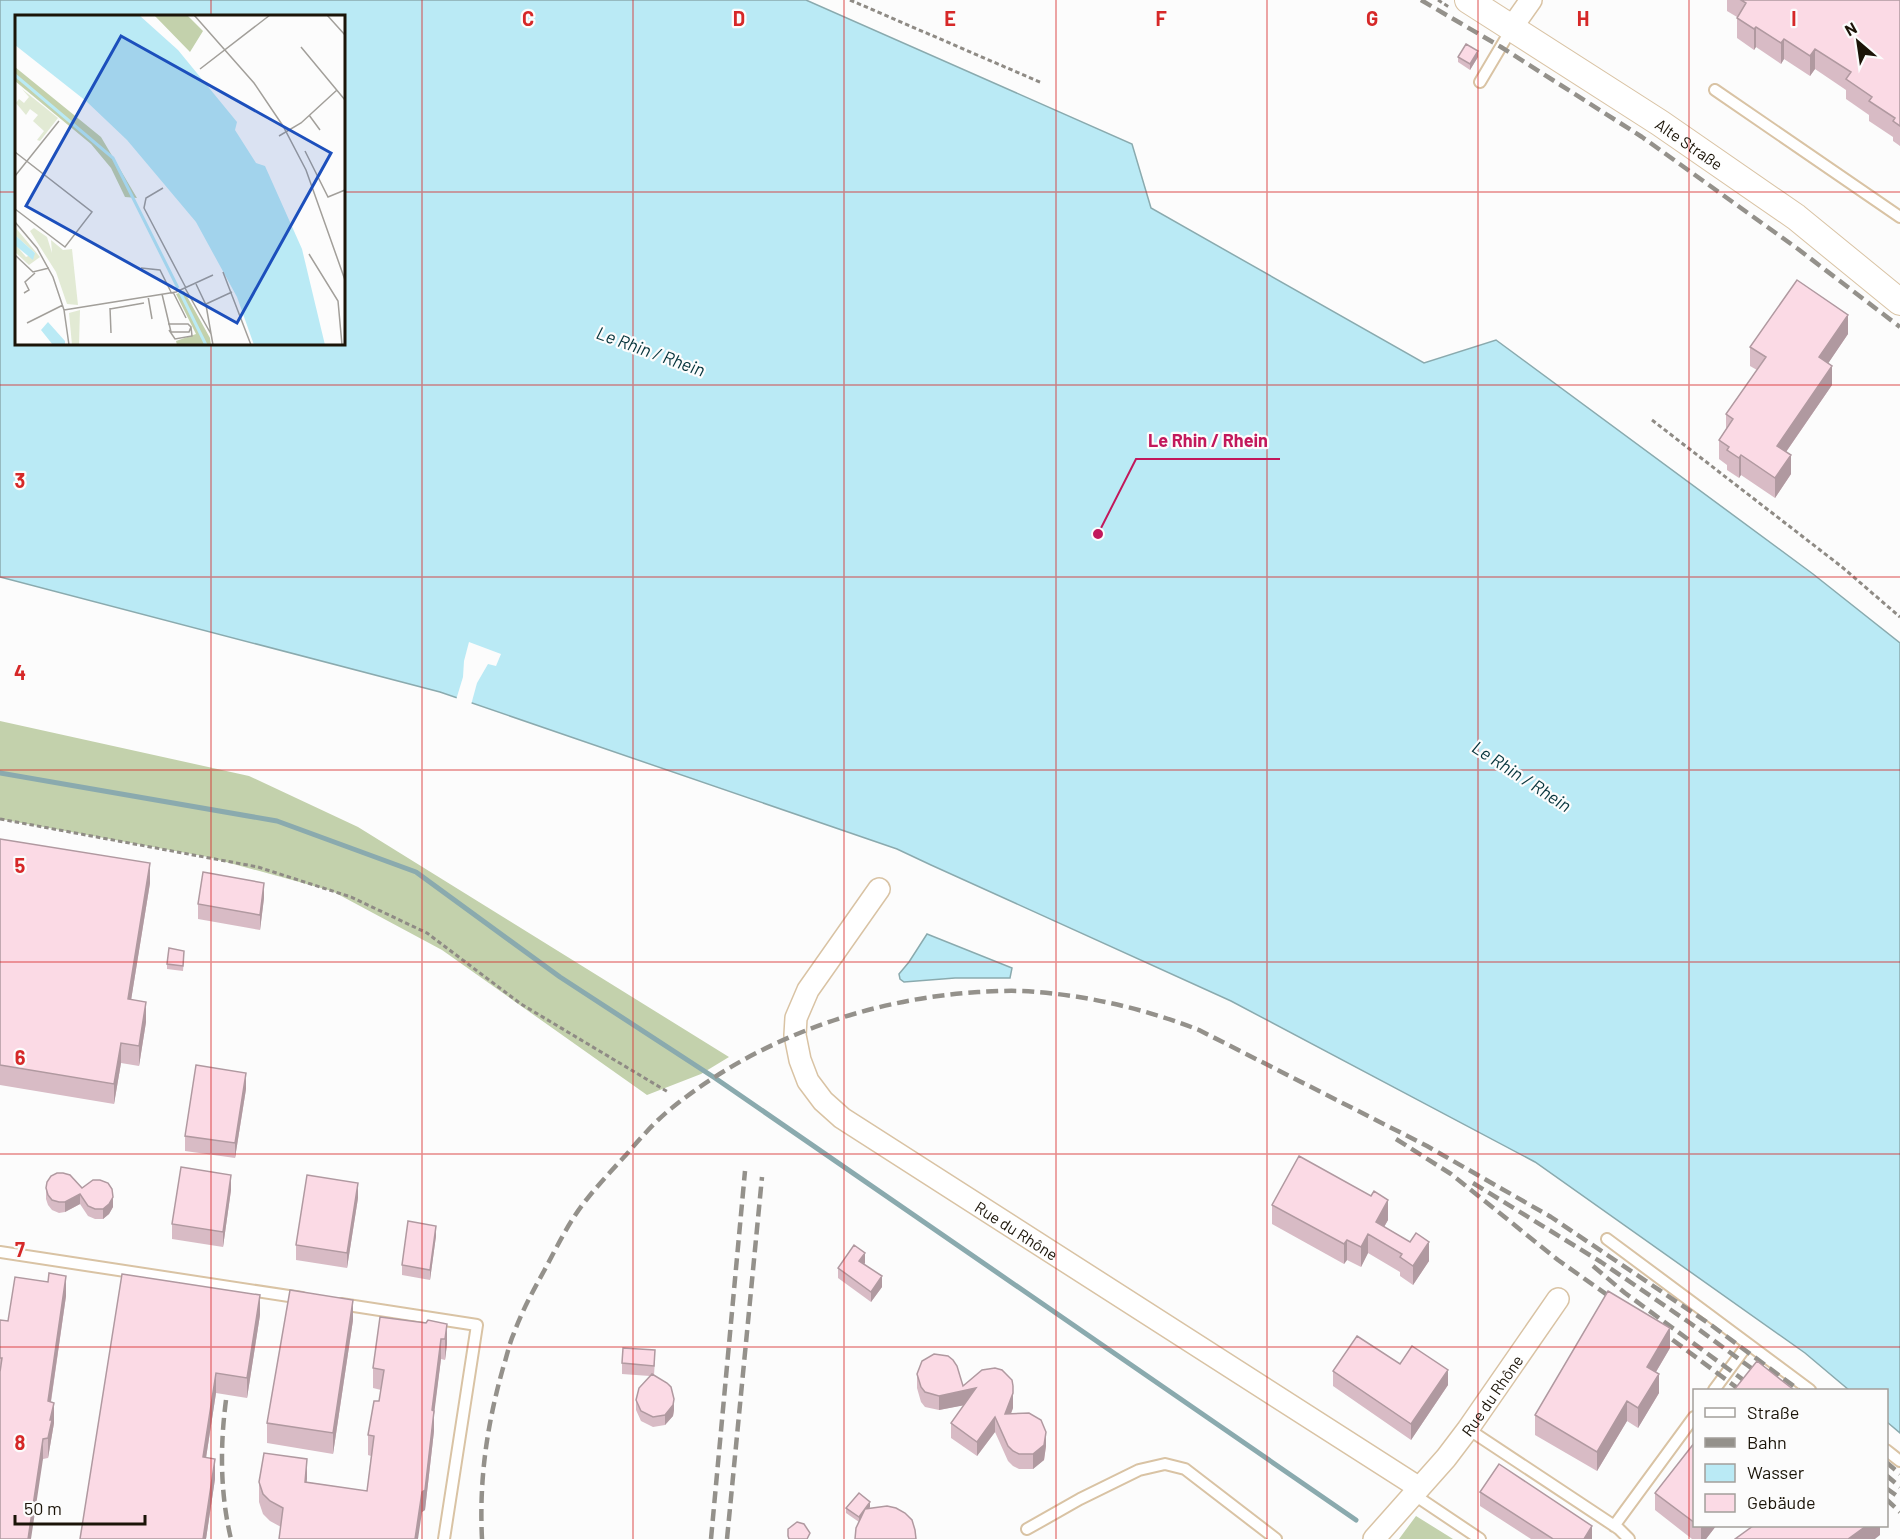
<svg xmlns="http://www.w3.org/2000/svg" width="1900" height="1539" font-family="Barlow,sans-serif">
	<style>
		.forest { fill: #c3d1ac }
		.water { fill: #baeaf5; stroke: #8aaaae; stroke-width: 1.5; fill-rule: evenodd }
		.pier { fill: #fcfcfc }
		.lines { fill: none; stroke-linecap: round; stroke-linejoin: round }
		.stream { stroke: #8aaaae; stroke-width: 5 }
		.service-casing { stroke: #d9c3a4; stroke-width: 14 }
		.minor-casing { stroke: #d9c3a4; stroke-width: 24 }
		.tertiary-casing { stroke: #d9c3a4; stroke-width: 28 }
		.path { stroke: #8f8b85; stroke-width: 3; stroke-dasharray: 4.5 3; stroke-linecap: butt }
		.service { stroke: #fff; stroke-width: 10 }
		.minor { stroke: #fff; stroke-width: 21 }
		.tertiary { stroke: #fff; stroke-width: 26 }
		.rail { stroke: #94918b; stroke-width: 4.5; stroke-dasharray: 12 6; stroke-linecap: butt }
		.wall { fill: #d8bbc5 }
		.shaded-wall { fill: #b099a0 }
		.building { fill: #fbdae5; stroke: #b099a0; stroke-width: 1.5 }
		.grid { fill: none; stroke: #d62828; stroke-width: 1.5; stroke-opacity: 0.55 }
		.labels { text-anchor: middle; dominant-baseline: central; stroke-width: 4.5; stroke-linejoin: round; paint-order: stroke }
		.street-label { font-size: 16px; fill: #1b1408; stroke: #fcfcfc }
		.water-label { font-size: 18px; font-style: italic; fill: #04333b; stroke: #fcfcfc }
		.inset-river { fill: none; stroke: #baeaf5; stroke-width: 3 }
		.inset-road { fill: none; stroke: #a29f9a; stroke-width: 1.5 }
		.view { fill: #1c4fbc; fill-opacity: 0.15; stroke: #1c4fbc; stroke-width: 3 }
		.inset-edge { fill: none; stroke: #1b1408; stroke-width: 3 }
		.grid-label { font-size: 20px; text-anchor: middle; font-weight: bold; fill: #d62828; stroke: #fcfcfc; stroke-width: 4.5; stroke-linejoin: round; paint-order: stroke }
		.leader { fill: none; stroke: #c2185b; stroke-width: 2 }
		.callout-dot { fill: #c2185b; stroke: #fcfcfc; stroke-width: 2 }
		.callout-label { font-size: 18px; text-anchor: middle; font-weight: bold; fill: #c2185b; stroke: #fcfcfc; stroke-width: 4.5; stroke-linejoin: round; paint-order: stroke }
	</style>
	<rect width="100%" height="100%" fill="#fcfcfc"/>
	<path class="forest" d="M0,721L249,776L358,827L729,1057L701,1074L647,1095L442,950L332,891L208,857L0,819Z
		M1416,1516L1453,1539H1399Z"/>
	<path class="water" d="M0,0H806L1132,144L1151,208L1424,363L1496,340L1813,574L1900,643V1433L1887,1422L1886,1390H1849L1805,1353L1535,1162L1231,1001L931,865L897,849L440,692L0,577ZM16,16H344V344H16Z
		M927,934L1012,968L1010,978H955L904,982L900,979L899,974L909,962Z"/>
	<path class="pier" d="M469,642L501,654L496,666L488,664L477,683L471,705L456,700L463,677L464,661Z"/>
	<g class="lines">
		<path class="stream" d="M0,773L277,821L416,872L560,977L715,1078L1356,1520"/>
		<defs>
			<path id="service" d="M1480,82L1512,28
				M1715,90L1900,217
				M1607,1239L1810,1390
				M0,1252L302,1298
				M341,1304L477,1325L444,1539
				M1714,1390L1748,1344
				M1468,1429L1619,1529L1629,1539
				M1886,1450L1900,1461
				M1413,1494L1480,1539
				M1614,1526L1694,1417
				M1027,1529L1080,1499L1139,1470L1165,1464L1185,1469L1276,1539"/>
			<g id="minor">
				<path d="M1512,27L1531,0"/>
				<path id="s1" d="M879,889L808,990L796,1018L795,1035L800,1060L808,1081L823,1101L842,1118L1418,1487"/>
				<path id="s2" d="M1374,1539L1446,1458L1468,1429L1558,1299"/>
			</g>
			<g id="tertiary">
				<path id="s3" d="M1468,0L1660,123L1796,217L1900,302"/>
			</g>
		</defs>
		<use href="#service" class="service-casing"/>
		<use href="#minor" class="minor-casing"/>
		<use href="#tertiary" class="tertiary-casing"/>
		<path class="path" d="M850,0L1042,83
			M1438,0L1449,7
			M1652,420L1842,567L1900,617
			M0,819L258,867L351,897L427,933L521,1004L668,1092"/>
		<use href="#service" class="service"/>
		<use href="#minor" class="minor"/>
		<use href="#tertiary" class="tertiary"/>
		<path class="rail" d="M1421,0L1501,47L1642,137L1798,249L1900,327
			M1396,1139L1451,1174L1558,1260L1620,1304
			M1473,1183L1601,1262L1690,1323L1781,1390
			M1593,1266L1625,1293L1757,1390
			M1658,1329L1740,1390
			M226,1400C220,1446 220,1493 231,1539
			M1886,1462L1900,1474
			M1886,1475L1900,1487
			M1886,1488L1900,1498
			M1886,1499L1900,1512
			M482,1539C479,1479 487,1425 503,1368C507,1356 509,1344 514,1333C522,1311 533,1291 544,1271C557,1247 569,1221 587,1199C599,1184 612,1170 625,1156C640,1139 655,1121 673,1107C759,1038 869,999 978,992C997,991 1017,990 1036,992C1091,996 1148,1010 1199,1030L1427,1146L1551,1217L1711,1325L1799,1390
			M711,1539L745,1171
			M727,1539L762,1177"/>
	</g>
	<path class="wall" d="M1727,0H1900V146L1893,141V137L1869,121V115L1846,99V90L1815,69L1810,76L1784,59L1781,64L1756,47L1754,50L1737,38V17L1727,11Z
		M1458,57H1478L1470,70L1458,62Z
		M1848,334L1828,363L1832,385L1786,452L1791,474L1775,498L1741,475L1739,478L1727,470V465L1719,459V440L1726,429V414L1757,370L1750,366V347Z
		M0,839L150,883L131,1000L146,1022L139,1066L121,1063L114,1104L0,1085Z
		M264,898L260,930L198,919V904Z
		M184,956L183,971L167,969V964Z
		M246,1089L235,1158L185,1151V1136Z
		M46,1188H82L113,1207L109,1214L103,1219H95L88,1216L80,1204L65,1212L59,1213L52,1210L48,1205L46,1199Z
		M231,1190L223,1247L172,1239V1224Z
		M358,1198L347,1268L296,1260V1245Z
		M1272,1205L1388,1220L1384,1227L1429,1261L1413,1285L1400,1276V1272L1368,1253L1361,1267L1347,1260L1344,1264L1272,1224Z
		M436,1236L430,1280L402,1275V1265Z
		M865,1263L864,1264L882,1287L871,1302L838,1278V1268Z
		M66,1296L51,1402L54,1423L48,1458L43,1459L0,1539V1320L8,1321Z
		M260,1315L247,1398L216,1393L206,1458L215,1479L206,1539H80Z
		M353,1320L333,1454L267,1443V1423Z
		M426,1323L447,1324V1344L445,1360L441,1359L434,1411V1431L425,1510L422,1512L281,1527L270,1521L263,1514L259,1502V1482H307L367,1491L371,1456L368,1455V1435L379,1401L381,1390L373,1388V1368Z
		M1670,1348L1656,1372L1659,1393L1638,1428L1627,1421L1597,1471L1535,1435V1415Z
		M655,1360L654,1375L674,1410L673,1416L665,1425L653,1427L641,1421L636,1410V1400L650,1376L622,1374V1363Z
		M1333,1371L1448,1385L1411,1440L1333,1386Z
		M917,1374L963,1386L1013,1408L1011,1414L1046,1446L1044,1460L1033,1469H1019L1013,1466L1008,1461L995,1432L977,1456L951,1438V1423L964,1405L939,1410L925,1407L921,1402L917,1388Z
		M1695,1442V1526H1716L1706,1539H1692L1655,1510V1493Z
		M1480,1492L1592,1539H1531L1480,1506Z
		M870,1507L859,1522L846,1513V1508Z"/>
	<path class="shaded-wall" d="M1756,27V47L1754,50V29Z
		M1784,39V59L1781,64V43Z
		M1815,49V69L1810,76V56Z
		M1478,51V57L1470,70V64Z
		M1848,315V334L1819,377V357Z
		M1832,366V385L1777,465V446Z
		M1741,455V475L1739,478V458Z
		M1791,455V474L1775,498V478Z
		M150,863V883L128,1019V999Z
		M264,883V898L260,930V915Z
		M146,1002V1022L139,1066V1046Z
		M121,1043V1063L114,1104V1084Z
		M246,1073V1089L235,1158V1143Z
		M231,1175V1190L223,1247V1232Z
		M358,1183V1198L347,1268V1253Z
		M80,1194V1204L65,1212V1202Z
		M113,1197V1207L109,1214L103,1219V1209Z
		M1388,1200V1220L1377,1239L1376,1222Z
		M436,1226V1236L430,1280V1270Z
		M1368,1234V1253L1361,1267V1247Z
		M1347,1240V1260L1344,1264V1244Z
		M1429,1242V1261L1413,1285V1266Z
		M865,1253V1263L859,1271V1261Z
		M66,1276V1296L48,1421V1401Z
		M882,1276V1287L871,1302V1292Z
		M260,1295V1315L247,1398V1378Z
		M353,1300V1320L333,1454V1433Z
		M447,1324V1344L445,1360V1339Z
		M1670,1328V1348L1647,1387V1367Z
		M441,1339V1359L432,1431V1410Z
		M1448,1370V1385L1411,1440V1424Z
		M216,1373V1393L203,1477V1457Z
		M1659,1374V1393L1638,1428V1408Z
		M1013,1386V1408L1005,1428V1414Z
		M976,1388V1403L939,1410V1396Z
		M674,1399V1410L673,1416L665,1425V1415Z
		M1627,1401V1421L1597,1471V1452Z
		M54,1403V1423L48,1458V1438L50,1420Z
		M434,1411V1431L425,1510L422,1512L418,1539H415Z
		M995,1417V1432L977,1456V1442Z
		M1046,1432V1446L1044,1460L1033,1469V1454Z
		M43,1439V1459L31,1539H28Z
		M215,1459V1479L206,1539H203Z
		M307,1459V1479L305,1502V1482Z
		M870,1502V1507L859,1522V1517Z
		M1592,1526V1539H1584Z
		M1702,1526H1716L1706,1539H1701V1528Z
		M1866,1526H1880V1535L1875,1539H1848Z"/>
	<path class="building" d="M1741,0H1900V126L1893,121L1895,118L1869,101L1872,97L1846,79L1851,72L1815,49L1810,56L1784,39L1781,43L1756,27L1754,29L1737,18L1746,3Z
		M1466,44L1478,51L1470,64L1458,57Z
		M1797,280L1848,315L1819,357L1832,366L1777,446L1791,455L1775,478L1741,455L1739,458L1727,450L1729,447L1719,440L1733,419L1726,414L1766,357L1750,347Z
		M0,839L150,863L128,999L146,1002L139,1046L121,1043L114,1084L0,1065Z
		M203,872L264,883L260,915L198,904Z
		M169,948L184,951L183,966L167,964Z
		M196,1065L246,1073L235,1143L185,1136Z
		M1299,1156L1371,1196L1374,1191L1388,1200L1376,1222L1410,1242L1416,1233L1429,1242L1413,1266L1400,1257L1402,1254L1368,1234L1361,1247L1347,1240L1344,1244L1272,1205Z
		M181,1167L231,1175L223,1232L172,1224Z
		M57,1173H63L70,1175L82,1188L93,1180H100L108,1183L112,1189L113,1197L109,1204L103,1209H95L88,1206L80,1194L65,1202H59L52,1200L48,1195L46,1188L47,1182L51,1176Z
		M307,1175L358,1183L347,1253L296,1245Z
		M408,1221L436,1226L430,1270L402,1265Z
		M854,1245L865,1253L859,1261L882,1276L871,1292L838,1268Z
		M49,1273L66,1276L48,1401L54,1403L50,1420H52L48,1438L43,1439L28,1539H0V1372L2,1358H0V1320L8,1321L15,1277L48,1282Z
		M122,1274L260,1295L247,1378L216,1373L203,1457L215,1459L203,1539H80Z
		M290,1290L353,1300L333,1433L267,1423Z
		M1608,1291L1670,1328L1647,1367L1659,1374L1638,1408L1627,1401L1597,1452L1535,1415Z
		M380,1317L426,1323L428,1320L447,1324L445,1339H441L432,1410L434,1411L425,1490L422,1492L415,1539H279L283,1508L270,1501L263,1494L259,1482L264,1453L307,1459L305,1482L367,1491L374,1436L368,1435L374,1401H379L384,1370L373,1368Z
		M1357,1336L1400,1364L1412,1346L1448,1370L1411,1424L1333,1371Z
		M623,1348L655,1350L654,1366L622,1363Z
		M934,1354L948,1356L953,1360L957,1366L963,1386L982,1370L995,1368L1002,1370L1012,1380L1013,1386V1393L1005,1414L1029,1413L1041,1420L1046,1432L1044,1445L1033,1454H1019L1013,1451L1008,1446L995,1417L977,1442L951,1423L976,1388L939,1396L925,1392L921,1387L917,1374L922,1361Z
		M1757,1361L1794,1390H1734Z
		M652,1374L667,1383L671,1387L674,1399L673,1405L665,1415L653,1417L641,1411L636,1400L639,1388Z
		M1695,1442V1523L1655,1493Z
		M1499,1464L1592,1526L1584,1539H1553L1480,1492Z
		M859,1493L870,1502L859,1517L846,1508Z
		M887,1506L896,1508L905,1513L912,1520L915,1530L916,1539H855L856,1528L865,1509Z
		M797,1522L804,1524L810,1533L807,1539H789L788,1536V1529Z
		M1753,1526H1866L1848,1539H1735Z"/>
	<path class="grid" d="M211,0V16M422,0V1539M633,0V1539M844,0V1539M1056,0V1539M1267,0V1539M1478,0V1539M1689,0V1539M0,192H16M344,192H1900M211,344V1539M0,385H1900M0,577H1900M0,770H1900M0,962H1900M0,1154H1900M0,1347H1900"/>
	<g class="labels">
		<g class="street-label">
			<text stroke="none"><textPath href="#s3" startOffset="264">Alte Straße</textPath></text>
			<text stroke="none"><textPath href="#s1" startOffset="477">Rue du Rhône</textPath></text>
			<text stroke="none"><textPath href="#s2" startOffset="186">Rue du Rhône</textPath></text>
		</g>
		<g class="water-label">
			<text transform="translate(651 351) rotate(20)">Le Rhin / Rhein</text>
			<text transform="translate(1522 776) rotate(33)">Le Rhin / Rhein</text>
		</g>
	</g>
	<g transform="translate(15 15)">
		<rect width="330" height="330" fill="#fcfcfc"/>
		<path d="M7,74L43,103L25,126L22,125L29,116L18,106L23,100L15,94L11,100L1,88L4,84L9,88L14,82ZM0,212L25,242L14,250L0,237V229L11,242L20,238L0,220ZM19,213L32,222L37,238L36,225L48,235L57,234L63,290L52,289L41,257L15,216ZM65,295L64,330H57L54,298Z" fill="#e2ead4"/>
		<path d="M139,0H172L188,16L175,37ZM0,52L86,122L122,183L110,182L96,153L76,129L0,66ZM169,276L195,323L196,330H162L161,326L181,319L161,279Z" fill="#c3d1ac"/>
		<path d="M0,0H124L163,35L222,107L220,115L241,148L250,151L287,234L310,330H239L222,282L181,207L112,125L71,86L0,30ZM0,220L20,238L18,245L1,231ZM33,307L50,326V330H38L26,315Z" fill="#baeaf5"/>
		<path class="inset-river" d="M0,60L98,143L163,273M165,277L191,330"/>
		<path class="inset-road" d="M179,0L239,68L268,111L291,155L330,265M312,0L330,20M286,32L330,85M185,54L255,0M294,100L305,115M264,121L286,108L322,75M290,136L313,182L330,175M0,137L77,197L50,232L0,194M0,161L44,106M148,173L131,183L129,193L171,273M0,207L22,233L38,262L49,295L54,330M294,239L323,286L327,330M0,240L18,257L34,253M126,253L145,255L156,277M208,257L236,330M181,269L191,290L198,330M170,273L196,319M158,277L171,303M9,278L14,275L10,267L20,258M147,279L156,317M133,281L137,304M191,289L217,277M95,293L96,318M95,294L129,288M49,295L161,277L198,260M12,308L48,290M153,309H173L176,312L174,317H156M154,315L160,324L177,321L176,312"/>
		<path class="view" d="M106,21L316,138L222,308L11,191Z"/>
		<rect width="330" height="330" class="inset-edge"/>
	</g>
	<g class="grid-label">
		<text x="528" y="26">C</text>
		<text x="739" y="26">D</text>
		<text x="950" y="26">E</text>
		<text x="1161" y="26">F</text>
		<text x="1372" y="26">G</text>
		<text x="1583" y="26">H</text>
		<text x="1794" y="26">I</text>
		<text x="20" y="488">3</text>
		<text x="20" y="680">4</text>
		<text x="20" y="873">5</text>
		<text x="20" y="1065">6</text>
		<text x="20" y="1257">7</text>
		<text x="20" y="1450">8</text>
	</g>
	<path class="leader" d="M1098 534L1136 459H1280"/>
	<circle class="callout-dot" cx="1098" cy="534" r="6"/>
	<g class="callout-label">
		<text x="1208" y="447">Le Rhin / Rhein</text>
	</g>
	<rect x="1693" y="1389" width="195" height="138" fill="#fcfcfc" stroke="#a29f9a" stroke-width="1.5"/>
	<rect x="1705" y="1408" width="30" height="9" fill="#ffffff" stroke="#a29f9a" stroke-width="1.5"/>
	<text x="1747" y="1419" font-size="18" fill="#1b1408">Straße</text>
	<rect x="1705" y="1438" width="30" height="9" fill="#94918b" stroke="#a29f9a" stroke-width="1.5"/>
	<text x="1747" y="1449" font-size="18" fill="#1b1408">Bahn</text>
	<rect x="1705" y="1464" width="30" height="18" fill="#baeaf5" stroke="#a29f9a" stroke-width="1.5"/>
	<text x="1747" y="1479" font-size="18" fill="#1b1408">Wasser</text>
	<rect x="1705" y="1494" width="30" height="18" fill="#fbdae5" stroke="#a29f9a" stroke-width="1.5"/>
	<text x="1747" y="1509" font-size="18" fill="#1b1408">Gebäude</text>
	<g transform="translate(1858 42) rotate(331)" stroke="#fcfcfc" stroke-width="4.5" paint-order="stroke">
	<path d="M0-4.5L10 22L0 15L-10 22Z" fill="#1b1408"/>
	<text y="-9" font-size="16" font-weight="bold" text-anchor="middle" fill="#1b1408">N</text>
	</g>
	<path d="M15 1515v9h130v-9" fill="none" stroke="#1b1408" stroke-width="3"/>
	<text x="24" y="1515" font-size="18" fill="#1b1408" stroke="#fcfcfc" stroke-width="4.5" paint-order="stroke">50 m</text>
</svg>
